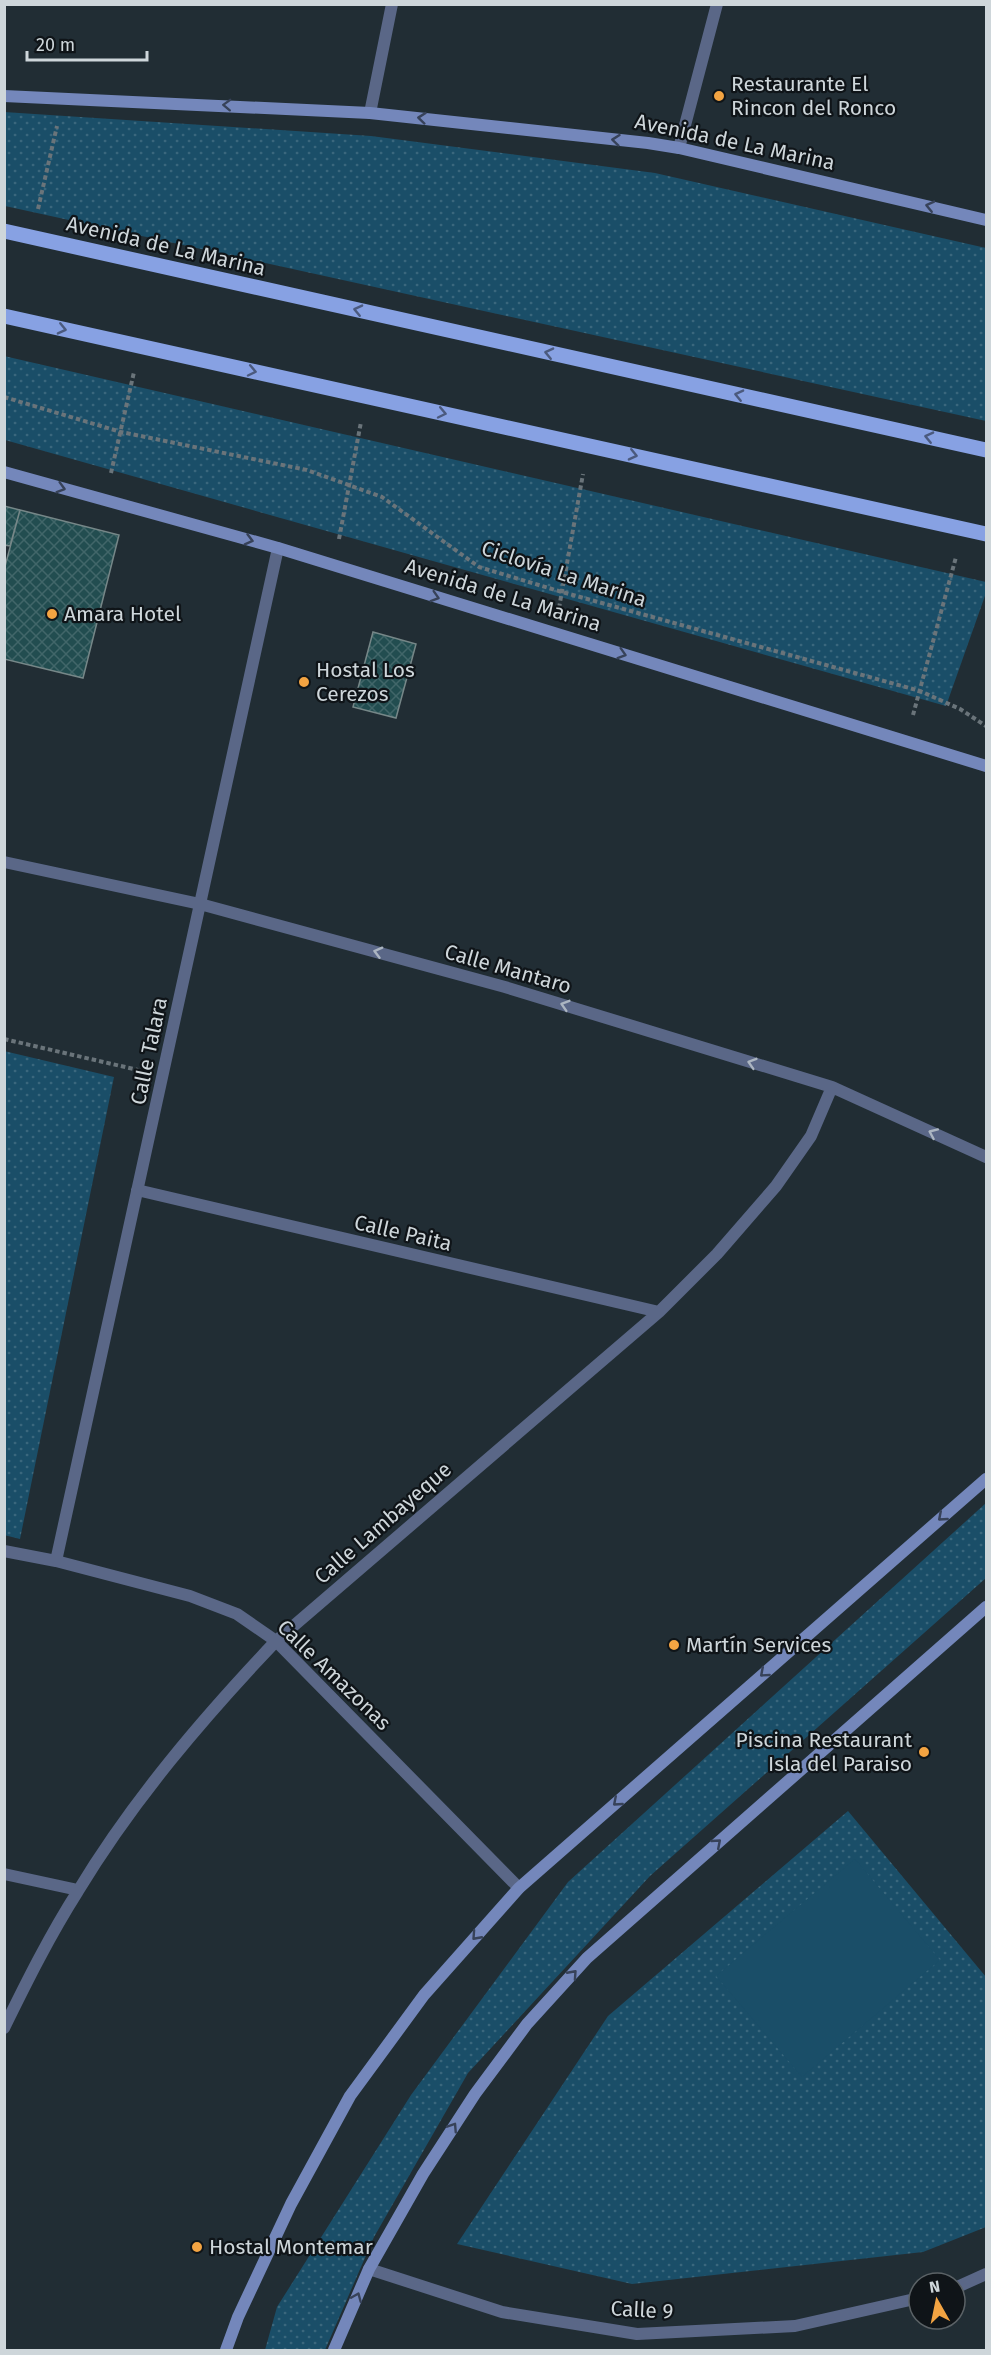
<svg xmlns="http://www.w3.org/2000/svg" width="991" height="2355" font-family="'Fira Sans',sans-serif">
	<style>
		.grass { fill: url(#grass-dots) }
		.pitch { fill: #1a4e68 }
		.building { fill: url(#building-cross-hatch); stroke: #768788; stroke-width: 1.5 }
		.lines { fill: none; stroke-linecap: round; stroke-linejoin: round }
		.path { stroke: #6a747a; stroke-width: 4; stroke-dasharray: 4.5 3; stroke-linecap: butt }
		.minor { stroke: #5a6787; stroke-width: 12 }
		.secondary { stroke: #7487bb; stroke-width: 12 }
		.primary { stroke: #87a1e3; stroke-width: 15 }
		.oneway { stroke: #374259 }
		.oneway2 { stroke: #4b5a7e }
		.oneway3 { stroke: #abb5c1 }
		.poi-dot { fill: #f3a442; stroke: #0f1418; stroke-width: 2 }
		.labels { text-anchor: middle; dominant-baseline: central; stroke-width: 4.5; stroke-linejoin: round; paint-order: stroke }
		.poi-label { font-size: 21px; fill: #ced6da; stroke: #0f1418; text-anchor: start }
		.street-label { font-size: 21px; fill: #ced6da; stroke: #0f1418 }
	</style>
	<defs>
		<pattern id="grass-dots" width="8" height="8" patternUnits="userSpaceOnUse" patternTransform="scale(1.5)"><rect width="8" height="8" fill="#1a4e68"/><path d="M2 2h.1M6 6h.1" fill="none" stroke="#3a677d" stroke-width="1.8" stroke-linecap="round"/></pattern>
		<pattern id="building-cross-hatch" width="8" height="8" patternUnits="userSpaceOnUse" patternTransform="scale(1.5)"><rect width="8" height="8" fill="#224d50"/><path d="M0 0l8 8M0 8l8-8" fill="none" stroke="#416669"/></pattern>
	</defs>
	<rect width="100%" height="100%" fill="#212d34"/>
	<path class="grass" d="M4,112L371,136L655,173L986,248V421L5,206Z
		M4,356L986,582V593L946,706L5,440Z
		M4,1051L114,1077L20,1539L4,1535Z
		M986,1503V1578L650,1876L468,2073L374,2237L325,2350H265L277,2307L411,2095L568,1882Z
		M848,1811L986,1977V2227L923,2252L632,2284L457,2244L608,2016Z"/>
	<path class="pitch" d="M855,1859L940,1960L802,2077L716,1976Z"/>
	<path class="building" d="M4,506L20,510L10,546L4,545Z
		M20,510L119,535L83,678L4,659V570Z
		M373,632L416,644L396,718L353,707Z"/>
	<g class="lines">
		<path class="path" d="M38,209L57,126
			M4,397L121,432L307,470L382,497L479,567L562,592L920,691L960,709L986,726
			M111,473L134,372
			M339,539L361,422
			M559,608L583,474
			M913,715L956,557
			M4,1039L138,1070"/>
		<path class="minor" d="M370,113L392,4
			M679,148L717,4
			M4,862L200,904L505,987L832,1087L986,1157
			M137,1190L659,1312
			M4,1551L56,1561L190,1596L237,1614L276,1641L519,1888
			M56,1561L278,548
			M4,1874L78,1890
			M4,2028C27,1981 50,1935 78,1891C133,1800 203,1718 276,1641L659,1312L717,1254L776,1186L811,1136L832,1087
			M369,2269L502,2312L637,2334L795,2326L919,2298
			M955,2288L986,2274"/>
		<path class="secondary" d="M4,96L370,113L648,143L679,148L986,220
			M4,472L278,548L986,766
			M226,2350L238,2317L291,2204L350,2096L424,1995L519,1888L986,1479
			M334,2350L369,2269L423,2174L475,2094L527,2024L587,1958L986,1607"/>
		<path class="primary" d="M4,231L986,450
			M4,316L986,534"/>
	</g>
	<defs><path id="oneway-chevron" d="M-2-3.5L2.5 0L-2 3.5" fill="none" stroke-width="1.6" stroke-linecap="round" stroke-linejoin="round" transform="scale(1.5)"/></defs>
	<g class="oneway">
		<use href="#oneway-chevron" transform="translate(227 105) rotate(-178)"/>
		<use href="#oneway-chevron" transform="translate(422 118) rotate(-174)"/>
		<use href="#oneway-chevron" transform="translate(616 140) rotate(-174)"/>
		<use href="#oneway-chevron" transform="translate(930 206) rotate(-167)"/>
		<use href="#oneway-chevron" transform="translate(61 488) rotate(16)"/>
		<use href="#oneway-chevron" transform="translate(249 540) rotate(15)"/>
		<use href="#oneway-chevron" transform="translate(435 597) rotate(17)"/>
		<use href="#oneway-chevron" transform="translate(622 654) rotate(17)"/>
		<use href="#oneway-chevron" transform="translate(942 1517) rotate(139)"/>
		<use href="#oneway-chevron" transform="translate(764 1673) rotate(139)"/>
		<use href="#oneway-chevron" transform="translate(617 1802) rotate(139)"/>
		<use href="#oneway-chevron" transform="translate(717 1843) rotate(-41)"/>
		<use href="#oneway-chevron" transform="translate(476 1936) rotate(132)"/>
		<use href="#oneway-chevron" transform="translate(573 1974) rotate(-48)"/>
		<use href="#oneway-chevron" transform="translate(453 2127) rotate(-57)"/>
		<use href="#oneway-chevron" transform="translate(357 2297) rotate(-67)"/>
	</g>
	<g class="oneway2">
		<use href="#oneway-chevron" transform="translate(358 310) rotate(-167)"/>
		<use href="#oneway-chevron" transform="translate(62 329) rotate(13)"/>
		<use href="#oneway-chevron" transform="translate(549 353) rotate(-167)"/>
		<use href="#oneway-chevron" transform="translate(252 371) rotate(12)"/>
		<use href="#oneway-chevron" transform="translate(739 395) rotate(-167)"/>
		<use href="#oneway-chevron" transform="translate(442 413) rotate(12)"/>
		<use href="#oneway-chevron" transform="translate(929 437) rotate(-167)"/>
		<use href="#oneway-chevron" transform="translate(633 455) rotate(13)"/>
	</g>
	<g class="oneway3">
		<use href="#oneway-chevron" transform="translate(378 952) rotate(-165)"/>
		<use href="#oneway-chevron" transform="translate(565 1005) rotate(-163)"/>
		<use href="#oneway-chevron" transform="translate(752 1063) rotate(-163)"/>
		<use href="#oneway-chevron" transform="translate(933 1133) rotate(-156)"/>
	</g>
	<g class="poi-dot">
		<circle cx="719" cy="96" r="6"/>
		<circle cx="52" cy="614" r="6"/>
		<circle cx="304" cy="682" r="6"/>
		<circle cx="674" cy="1645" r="6"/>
		<circle cx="924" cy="1752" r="6"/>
		<circle cx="197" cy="2247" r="6"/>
	</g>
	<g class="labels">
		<g class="poi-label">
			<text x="731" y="84">Restaurante El<tspan x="731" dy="24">Rincon del Ronco</tspan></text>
			<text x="64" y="614">Amara Hotel</text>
			<text x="316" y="670">Hostal Los<tspan x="316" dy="24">Cerezos</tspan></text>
			<text x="686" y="1645">Martín Services</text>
			<text x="912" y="1740" text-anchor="end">Piscina Restaurant<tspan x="912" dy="24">Isla del Paraiso</tspan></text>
			<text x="209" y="2247">Hostal Montemar</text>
		</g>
		<g class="street-label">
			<text transform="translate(735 142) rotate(12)">Avenida de La Marina</text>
			<text transform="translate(166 246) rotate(13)">Avenida de La Marina</text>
			<text transform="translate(564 574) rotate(18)">Ciclovía La Marina</text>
			<text transform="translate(503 595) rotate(17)">Avenida de La Marina</text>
			<text transform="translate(508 969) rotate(16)">Calle Mantaro</text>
			<text transform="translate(149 1051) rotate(-78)">Calle Talara</text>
			<text transform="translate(403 1233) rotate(13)">Calle Paita</text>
			<text transform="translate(383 1523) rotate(-41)">Calle Lambayeque</text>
			<text transform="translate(334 1675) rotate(44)">Calle Amazonas</text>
			<text transform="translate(642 2310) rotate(3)">Calle 9</text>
		</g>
	</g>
	<rect width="991" height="2355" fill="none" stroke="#ced6da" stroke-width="12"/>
	<g transform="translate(937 2301) rotate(351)"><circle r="28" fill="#0f1418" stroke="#5b6266" stroke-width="1.5"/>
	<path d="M0-4.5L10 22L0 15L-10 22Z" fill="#f3a442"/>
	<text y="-9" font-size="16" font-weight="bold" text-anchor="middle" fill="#ced6da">N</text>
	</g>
	<path d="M27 51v9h120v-9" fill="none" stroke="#ced6da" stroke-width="3"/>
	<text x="36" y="51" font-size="18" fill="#ced6da" stroke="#0f1418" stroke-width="4.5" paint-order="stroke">20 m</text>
</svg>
